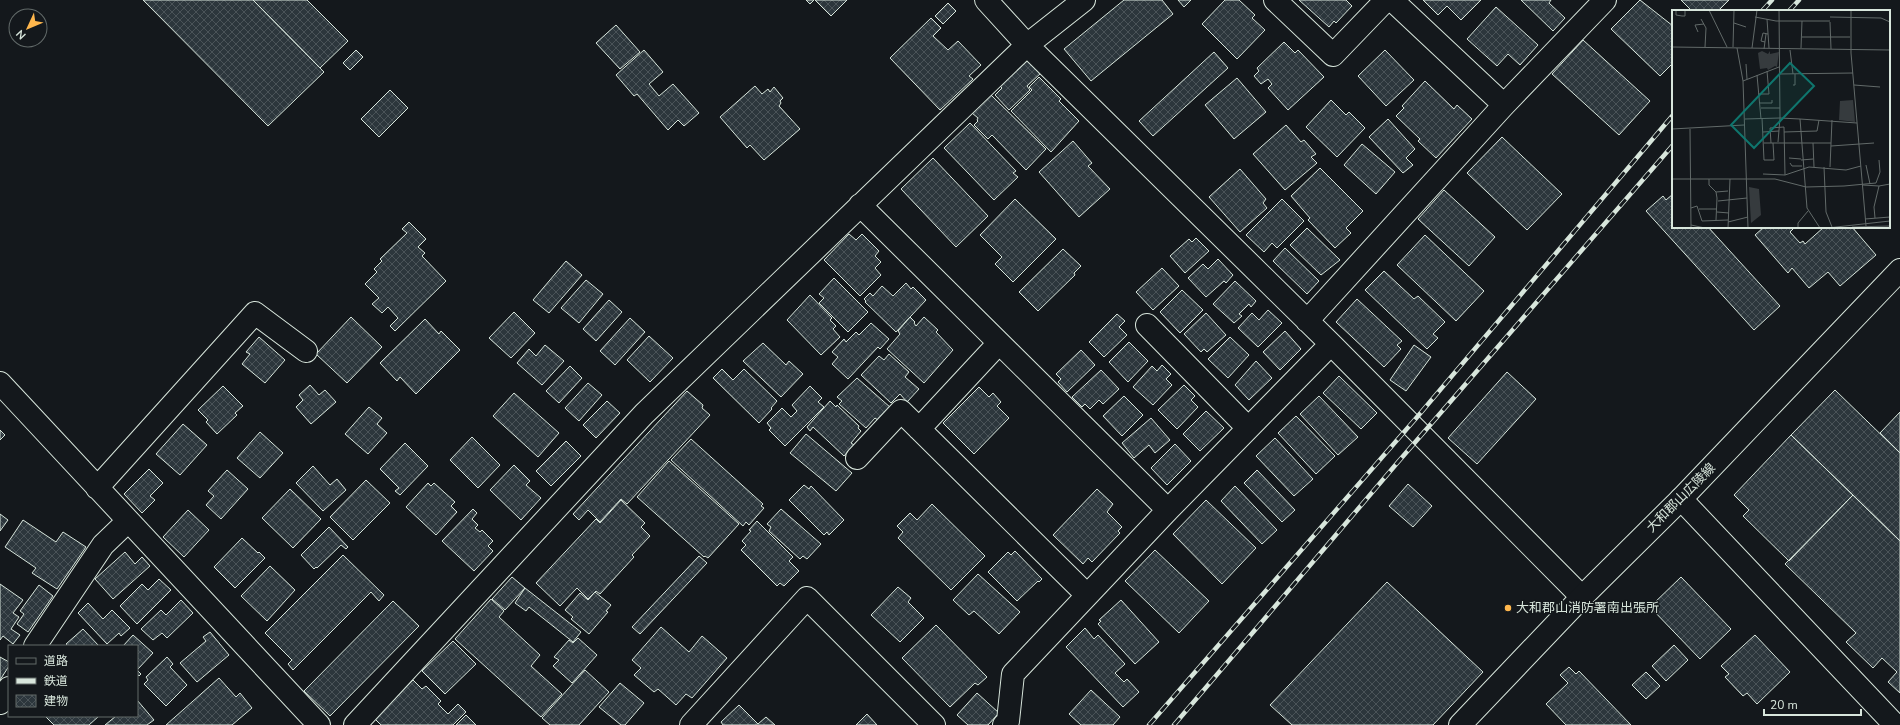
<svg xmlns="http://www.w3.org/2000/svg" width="1900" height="725" font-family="'Nunito Sans','Noto Sans JP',sans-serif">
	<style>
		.building { fill: url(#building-cross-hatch); stroke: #d8e6dc }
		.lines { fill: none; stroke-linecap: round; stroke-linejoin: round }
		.minor-casing { stroke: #d8e6dc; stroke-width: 24 }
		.major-casing { stroke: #d8e6dc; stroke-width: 24 }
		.minor { stroke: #14181c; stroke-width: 22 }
		.major { stroke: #14181c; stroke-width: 22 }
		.rail-casing { stroke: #d8e6dc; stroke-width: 4.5 }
		.rail { stroke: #14181c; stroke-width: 3; stroke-dasharray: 9; stroke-linecap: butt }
		.poi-dot { fill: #ffb74d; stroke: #14181c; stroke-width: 1.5 }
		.labels { text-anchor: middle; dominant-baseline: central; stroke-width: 3; stroke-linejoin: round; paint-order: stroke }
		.street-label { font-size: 13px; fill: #d8e6dc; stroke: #14181c }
		.poi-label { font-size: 13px; fill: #d8e6dc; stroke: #14181c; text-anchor: start }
		.inset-road { fill: none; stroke: #626a69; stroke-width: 1 }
		.view { fill: #0f766e; fill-opacity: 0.15; stroke: #0f766e; stroke-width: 2 }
		.inset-edge { fill: none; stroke: #d8e6dc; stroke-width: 2 }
	</style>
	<defs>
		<pattern id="building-cross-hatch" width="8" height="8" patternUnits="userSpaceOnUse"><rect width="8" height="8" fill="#2c363c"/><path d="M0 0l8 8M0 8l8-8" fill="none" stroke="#4a5358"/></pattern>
	</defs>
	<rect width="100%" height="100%" fill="#14181c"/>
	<path class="building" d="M143,0H253L324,72L268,126Z
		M253,0H307L348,41L320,68Z
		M806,0H814L810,4Z
		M815,0H847L831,16Z
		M1124,0H1162L1173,14L1091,81L1064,49Z
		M1178,0H1191L1184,7Z
		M1225,0H1239L1255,15L1252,18L1265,30L1237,59L1202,24Z
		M1299,0H1346L1352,6L1336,23L1334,21L1329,27Z
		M1423,0H1481L1461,20L1447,6L1438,15Z
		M1521,0H1551L1549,3L1565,18L1553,31Z
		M1640,0L1673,26V63L1660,76L1611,29Z
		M1681,0H1729L1718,11H1692Z
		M948,3L956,11L943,24L935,16Z
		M1496,7L1538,45L1520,65L1508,54L1497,66L1467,39Z
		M931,18L941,28L933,36L948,50L958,41L981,65L969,76L973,79L940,110L890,58Z
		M616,25L640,52L620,69L596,43Z
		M1583,40L1650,101L1619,135L1552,74Z
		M1284,42L1295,53L1298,50L1324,77L1288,110L1268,88L1272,84L1268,79L1261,84L1254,76L1259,71L1257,68Z
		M356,50L363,57L350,70L343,63Z
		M644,50L663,72L649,84L659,96L673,84L699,113L684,126L678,120L668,130L637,94L634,96L616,75Z
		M1385,50L1414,80L1386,106L1358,76Z
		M1214,52L1228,68L1153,136L1139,121Z
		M1027,59L1041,73L1027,86L1030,90L1009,110L995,95L1002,88L999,85Z
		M1039,77L1061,99L1059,101L1079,121L1051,152L1011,111L1032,90L1029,87Z
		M1237,78L1266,112L1234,139L1205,105Z
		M1425,81L1454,109L1457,105L1472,119L1436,158L1418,141L1420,139L1396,116L1404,108L1402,106Z
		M755,86L762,94L768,89L770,92L774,87L783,98L780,101L781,103L779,106L800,129L764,160L750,145L747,148L720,117Z
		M390,90L408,108L379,137L361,119Z
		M990,94L1046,149L1026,170L992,135L988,139L974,125L978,121L977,120L978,118L972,113Z
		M1331,100L1346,115L1349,112L1365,128L1337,157L1306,127Z
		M1388,119L1415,149L1406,158L1413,165L1403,173L1369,137Z
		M970,123L1016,171L1013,173L1018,177L994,200L944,148Z
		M1286,125L1301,142L1304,140L1316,154L1311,157L1317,163L1285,190L1253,154Z
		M1502,137L1562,194L1527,230L1467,173Z
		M1073,141L1092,163L1088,166L1110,189L1079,217L1039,172Z
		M1362,144L1395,172L1376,194L1344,165Z
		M933,158L988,216L956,247L901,189Z
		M1320,168L1363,211L1346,228L1351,233L1335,248L1308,220L1310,218L1291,196Z
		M1240,169L1266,199L1263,203L1267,208L1240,232L1209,197Z
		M1444,190L1495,237L1469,266L1418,219Z
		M1673,194V227H1708L1780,306L1754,330L1646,211L1663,196L1666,200Z
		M1015,199L1056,239L1013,282L995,264L1002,257L980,235Z
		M1282,199L1304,221L1277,248L1272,243L1264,252L1246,235Z
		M409,222L426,239L418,247L425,253L422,256L446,281L395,331L390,326L398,318L388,307L382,313L372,304L379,298L365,284L377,272L374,269L382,261L380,259L407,233L402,229Z
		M1764,227H1795L1790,232L1800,243L1803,241L1805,244L1824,227H1852L1876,255L1840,286L1828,272L1809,288L1792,268L1788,273L1755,235Z
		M1307,228L1340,260L1321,275L1290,245Z
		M849,234L856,240L862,234L879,251L875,256L881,262L875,268L881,275L860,296L824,260Z
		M1425,235L1484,291L1456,321L1397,265Z
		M1196,238L1209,251L1185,273L1170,256L1189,239L1192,242Z
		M1285,248L1319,281L1307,294L1273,261Z
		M1063,249L1081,266L1074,273L1075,275L1038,311L1019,292Z
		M1218,259L1233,275L1226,283L1224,281L1206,297L1188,278L1203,264L1208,269Z
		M566,261L582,275L549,313L533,300Z
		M1162,268L1179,286L1153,310L1136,292Z
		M1384,271L1414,299L1418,296L1445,322L1433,334L1438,338L1427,349L1365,290Z
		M834,278L868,312L848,332L819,303L824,298L819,294Z
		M586,280L603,294L579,323L561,308Z
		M1235,281L1256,301L1251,307L1249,304L1239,314L1242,316L1234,323L1213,304Z
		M906,283L911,289L913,287L926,300L896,332L865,302L866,301L864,299L870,293L873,296L882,286L893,296Z
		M1182,290L1203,310L1180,333L1160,312Z
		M810,295L832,318L830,320L836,326L833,329L840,337L821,355L787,320Z
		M1357,299L1402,341L1397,345L1401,349L1384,367L1336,322Z
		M609,300L622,312L596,341L583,329Z
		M1268,310L1282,323L1258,347L1238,328L1252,313L1259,320Z
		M514,312L535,333L511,358L489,338Z
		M1206,313L1226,335L1207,352L1204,349L1201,352L1184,334Z
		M1117,314L1125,321L1119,327L1127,335L1104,357L1089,342Z
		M351,317L382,347L347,383L316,354Z
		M910,317L915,322L914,323L916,326L924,317L938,330L936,332L953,350L924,383L887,349L900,334L898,331Z
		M630,318L645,332L615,365L600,351Z
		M425,319L439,334L441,331L460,350L416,394L400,377L397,381L380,363Z
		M871,323L889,339L880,349L878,347L848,379L832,364L838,357L832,352L844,339L846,342L856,332L859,335Z
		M1285,331L1301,349L1280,370L1263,352Z
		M649,336L673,358L650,382L627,360Z
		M259,337L285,360L265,383L242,364L250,354L246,352Z
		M1230,337L1249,355L1228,378L1208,359Z
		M1129,342L1148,361L1128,382L1109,362Z
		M763,343L786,365L789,361L803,374L781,397L743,361Z
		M545,345L564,361L542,385L517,363L529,349L536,356Z
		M1414,345L1431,357L1406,391L1390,380Z
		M1081,350L1095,365L1067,392L1058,382L1061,379L1056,374Z
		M889,354L909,372L905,377L919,389L907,402L900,394L891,403L861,375L879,356L884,360Z
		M1256,361L1272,378L1249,400L1235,385Z
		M1162,365L1171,374L1166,379L1172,385L1153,405L1133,387L1152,366L1157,371Z
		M570,366L582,378L559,403L546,391Z
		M722,369L733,380L744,369L777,401L771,408L772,409L759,423L713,378Z
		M1101,370L1119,389L1103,404L1099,400L1090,409L1085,404L1082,407L1072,397Z
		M1507,372L1536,399L1477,464L1448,438Z
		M1339,376L1377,413L1361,429L1323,393Z
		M857,378L891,408L879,421L875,418L866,428L839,404L842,401L837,397Z
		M588,383L602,395L579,421L565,408Z
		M310,385L319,395L325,390L336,402L311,424L296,407L303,400L299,395Z
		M1184,385L1195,396L1191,400L1198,407L1177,429L1158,410Z
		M223,386L243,406L235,413L237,415L217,434L206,422L208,420L198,410Z
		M810,386L822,398L818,402L824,407L785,446L769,430L771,428L767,423L782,408L791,417L797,411L792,405Z
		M979,387L989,397L993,393L1001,402L997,406L1009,418L974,454L943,423Z
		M1835,390L1900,453V541L1791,435Z
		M687,391L703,405L702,408L710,415L627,504L621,499L600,522L588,510L579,520L573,514Z
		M514,393L559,433L538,457L493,416Z
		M1124,396L1143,415L1122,436L1103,416Z
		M1319,396L1358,437L1338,455L1300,414Z
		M607,401L620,413L596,438L583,425Z
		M830,401L836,407L837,405L859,426L858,428L861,431L851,443L854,445L844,456L813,427L810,431L807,427Z
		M369,407L382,418L377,424L387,433L368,454L345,434Z
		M1206,411L1224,428L1200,451L1183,434Z
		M1900,412V453L1880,433Z
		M1296,416L1335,456L1316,474L1278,433Z
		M1151,418L1170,440L1155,453L1149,445L1134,458L1122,443Z
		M183,424L207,445L180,475L156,454Z
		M0,430L5,435L0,440Z
		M260,432L283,453L260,478L237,458Z
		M806,434L852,473L836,491L790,453Z
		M1791,435L1853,495L1789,561L1743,516L1749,510L1734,495Z
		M472,437L500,465L478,488L450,460Z
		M1275,438L1313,479L1294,496L1256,456Z
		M691,439L763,504L761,506L764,508L749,525L746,522L743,526L671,460Z
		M566,441L581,456L551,486L536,471Z
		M405,443L428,466L400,495L395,491L399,488L380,469Z
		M1175,444L1191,461L1167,485L1151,468Z
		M669,461L739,524L708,558L705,556L704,557L637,497Z
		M514,465L530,481L526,485L541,498L521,520L490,490Z
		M313,466L330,485L337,479L346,490L323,511L296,483Z
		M149,469L163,483L150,496L155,500L142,513L124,494Z
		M227,470L248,489L221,519L206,505L214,496L208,491Z
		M1257,470L1295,510L1282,522L1244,483Z
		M366,480L390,503L353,540L330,517Z
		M428,483L431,486L434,483L455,502L451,506L457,512L436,535L406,507Z
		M1408,484L1432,506L1413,527L1389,506Z
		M804,485L809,489L811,486L844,520L829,535L827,532L824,535L789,500Z
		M1235,486L1277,530L1262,544L1221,501Z
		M290,489L321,519L293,548L262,518Z
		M1097,489L1113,504L1107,512L1122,527L1118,531L1120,533L1092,562L1088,558L1083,564L1053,535Z
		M1853,495L1900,541V693L1888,682L1897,672L1882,658L1873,668L1846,642L1856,633L1785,564Z
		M621,500L645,523L641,527L650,536L632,555L634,557L600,594L596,591L588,599L577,588L560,606L536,583L596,519L600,523Z
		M1206,500L1256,548L1222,584L1173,534Z
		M932,504L985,556L951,590L898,538L903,532L897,526L910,513L917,520Z
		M473,509L477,513L472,519L478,525L475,528L480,532L482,530L493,541L488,546L493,551L474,571L442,541Z
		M781,509L821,544L807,559L803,556L800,559L769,531L771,527L767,524Z
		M188,510L209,530L184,557L163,537Z
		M0,514L8,520L0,531Z
		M23,520L56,542L63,532L86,547L57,589L32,573L36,568L5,547Z
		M757,521L793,557L789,561L799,571L784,586L780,583L777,586L741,550L746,545L742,541L751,531L749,530Z
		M329,527L348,547L346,549L341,545L317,568L316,567L314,569L301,555Z
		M242,538L258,553L259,552L265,558L235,588L214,567Z
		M1155,550L1209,601L1179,633L1125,581Z
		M1015,551L1042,579L1039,582L1038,581L1017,601L988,572L1008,552L1011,555Z
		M125,552L135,564L142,557L150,566L113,599L95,579Z
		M343,555L384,595L379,601L371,592L293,670L288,664L292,660L265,633Z
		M699,556L707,563L640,634L632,627Z
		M270,566L295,590L267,621L241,596Z
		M978,574L1020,612L999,634L974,611L969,615L953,600Z
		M512,577L525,588L505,610L492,599Z
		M1681,577L1731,629L1700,659L1650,607Z
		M159,579L171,590L137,624L120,606L142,584L148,590Z
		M1387,582L1483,672L1433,725H1292L1270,705Z
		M0,584L23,600L13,613L19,617L11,629L20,635L13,644L3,636L0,640Z
		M39,585L53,596L28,632L17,624L24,614L20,611Z
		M898,587L911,598L908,602L924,618L900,642L871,615Z
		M525,588L581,632L573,642L529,607L526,611L515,603Z
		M595,592L611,605L606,611L608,612L589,634L571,619L573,617L565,610L580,593L588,600Z
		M491,599L504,611L499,617L540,655L531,666L562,694L541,717L455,639Z
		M181,600L193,613L167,638L162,633L153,640L141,629L161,610L166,615Z
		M1121,600L1159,642L1135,664L1098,624L1101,621L1099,620Z
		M393,601L419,626L330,716L304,691Z
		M88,603L103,619L112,610L130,628L121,636L119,633L107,644L78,613Z
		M936,625L987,677L978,685L975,683L950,707L902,658Z
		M661,627L689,652L702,636L727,658L692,698L686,694L676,705L658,689L654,692L634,675L641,668L632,660Z
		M1085,628L1094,639L1098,635L1125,664L1115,673L1124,682L1127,679L1139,692L1123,707L1066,647Z
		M83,629L99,646H68L66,644Z
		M210,632L229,655L197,682L180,663L206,641L203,637Z
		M133,635L153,653L137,670L141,674L139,676L137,674V646H123Z
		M1755,635L1790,672L1757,704L1747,693L1743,696L1725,677L1729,674L1721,666Z
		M578,638L597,655L572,683L553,666L559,660L554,657L569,640L573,643Z
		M453,641L476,664L445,694L422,671Z
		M1674,645L1688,660L1666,681L1652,666Z
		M0,657L9,662V666L0,680Z
		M167,657L173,664L170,667L187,685L166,706L144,684L148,680L146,677Z
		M1569,667L1576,674L1579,671L1631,725H1566L1546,704L1568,683L1560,675Z
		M585,670L609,692L579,725H550L542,718Z
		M1646,672L1660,686L1646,699L1632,685Z
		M219,678L236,697L240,693L252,708L232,725H166Z
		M413,680L422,689L426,686L441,701L438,704L448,714L458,704L466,712L453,725H381L375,719Z
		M620,683L644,703L625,725H621L599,707Z
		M1091,690L1120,717L1113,725H1081L1069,714Z
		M977,693L999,713L988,725H968L957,715Z
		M137,700L154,720L147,725H105L116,716H137Z
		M739,705L758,724L766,717L775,725H723L721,722Z
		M867,714L877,725H856Z
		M466,715L476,725H456Z
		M45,716H99L89,725H54Z"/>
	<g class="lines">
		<defs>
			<path id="minor" d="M1084,0L1027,45L1331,344L1582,597
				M1275,0L1333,55L1386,0
				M1392,0L1504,105
				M860,205L1168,510
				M1307,321L1504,105L1605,0
				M1147,325L1248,428
				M0,383L319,725
				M919,429L999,343
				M857,458L901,411L1087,595
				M97,488L255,313L306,351
				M1681,499L1895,725
				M35,646L103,545L128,521
				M0,703L9,688
				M355,725L644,414L1027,45L986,0
				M691,725L807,598L934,725
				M1004,725L1008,721L1013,674L1168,510L1331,344"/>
			<path id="major" d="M1460,725L1582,597L1681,499L1900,270"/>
		</defs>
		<use href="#minor" class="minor-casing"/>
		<use href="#major" class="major-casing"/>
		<use href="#minor" class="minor"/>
		<use href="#major" class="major"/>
		<defs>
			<path id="rail" d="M1762,11L1772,0
				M1789,11L1799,0
				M1149,725L1418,416L1673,115
				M1174,725L1398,462L1673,145"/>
		</defs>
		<use href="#rail" class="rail-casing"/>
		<use href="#rail" class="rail"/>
	</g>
	<circle class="poi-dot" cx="1508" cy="608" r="4"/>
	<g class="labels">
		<g class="street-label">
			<text transform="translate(1681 498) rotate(-45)">大和郡山広陵線</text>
		</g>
		<g class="poi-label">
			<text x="1516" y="608">大和郡山消防署南出張所</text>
		</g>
	</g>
	<g transform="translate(1672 10)">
		<rect width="218" height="218" fill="#14181c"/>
		<path d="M90,41L96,44L98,41V44L107,42L105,57L103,56L96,60L95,58L88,59L86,43ZM181,90L183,112L167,110L168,91ZM77,177L87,179L89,205L79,213Z" fill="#363b3e"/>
		<path class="inset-road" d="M4,0V5L10,6H13V0M37,0L55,37M107,0L108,108L128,109L135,198L148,218M179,0V43L194,216M83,7L104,11H158M158,7L209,8L218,12M29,9L34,18L33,37M95,9L97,38M158,12L159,39M62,13L74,17M26,22L23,15L32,14M130,27H178M93,32L89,31L91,23L96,24M0,37L218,40M61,37L62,0M65,38L71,71L76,218M80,38L85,0M129,38L130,11M92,39L94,24M118,40L121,64M74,54L75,69M107,64L181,63M85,65L89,109M71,71L107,57M121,75H123V64M182,75L208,77M86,84H97L95,61M88,93H100V90M89,98H108M90,108L92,150H102L101,133M73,109L108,108L106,132M128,109L185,113M0,119L72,115M18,119L19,218M91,122L107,121M112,122L145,121L147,110M92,133H159M99,133L98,118L112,117L113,165M141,133L142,157M159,136L202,133M117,148L129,149M129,150L141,149M118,153L120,156H130M194,155L198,174M152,157L154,202L160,217M158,157L160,110M91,164L113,165L137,157L174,160L189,156M0,169H103L134,177L172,176L204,173L208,162L207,150M37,169V175L44,182L45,188L44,210M191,175L207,176M44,182L56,181M46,191L75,188M19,198L25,196L30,211L56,210M27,199H45M45,202L57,203M203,208L202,197L207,176L218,174M193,209L218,207M56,212L76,207M19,215L33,218M180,217L218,216M56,218L58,169M126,218V213L136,201M155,218L218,211"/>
		<path class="view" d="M118,53L142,76L82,138L59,115Z"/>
		<rect width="218" height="218" class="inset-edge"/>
	</g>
	<rect x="8" y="645" width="130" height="72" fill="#14181c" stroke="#626a69"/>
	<rect x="16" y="658" width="20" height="6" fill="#14181c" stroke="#626a69"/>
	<text x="44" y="665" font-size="12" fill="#d8e6dc">道路</text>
	<rect x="16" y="678" width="20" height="6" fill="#d8e6dc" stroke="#626a69"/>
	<text x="44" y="685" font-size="12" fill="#d8e6dc">鉄道</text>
	<rect x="16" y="695" width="20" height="12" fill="url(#building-cross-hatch)" stroke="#626a69"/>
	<text x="44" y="705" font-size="12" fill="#d8e6dc">建物</text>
	<g transform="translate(28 28) rotate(226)"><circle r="19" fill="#14181c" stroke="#626a69"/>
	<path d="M0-3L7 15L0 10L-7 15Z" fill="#ffb74d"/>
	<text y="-6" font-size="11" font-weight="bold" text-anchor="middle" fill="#d8e6dc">N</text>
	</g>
	<path d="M1764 709v6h97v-6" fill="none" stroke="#d8e6dc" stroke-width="2"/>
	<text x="1770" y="709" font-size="12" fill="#d8e6dc" stroke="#14181c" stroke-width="3" paint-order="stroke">20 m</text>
</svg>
